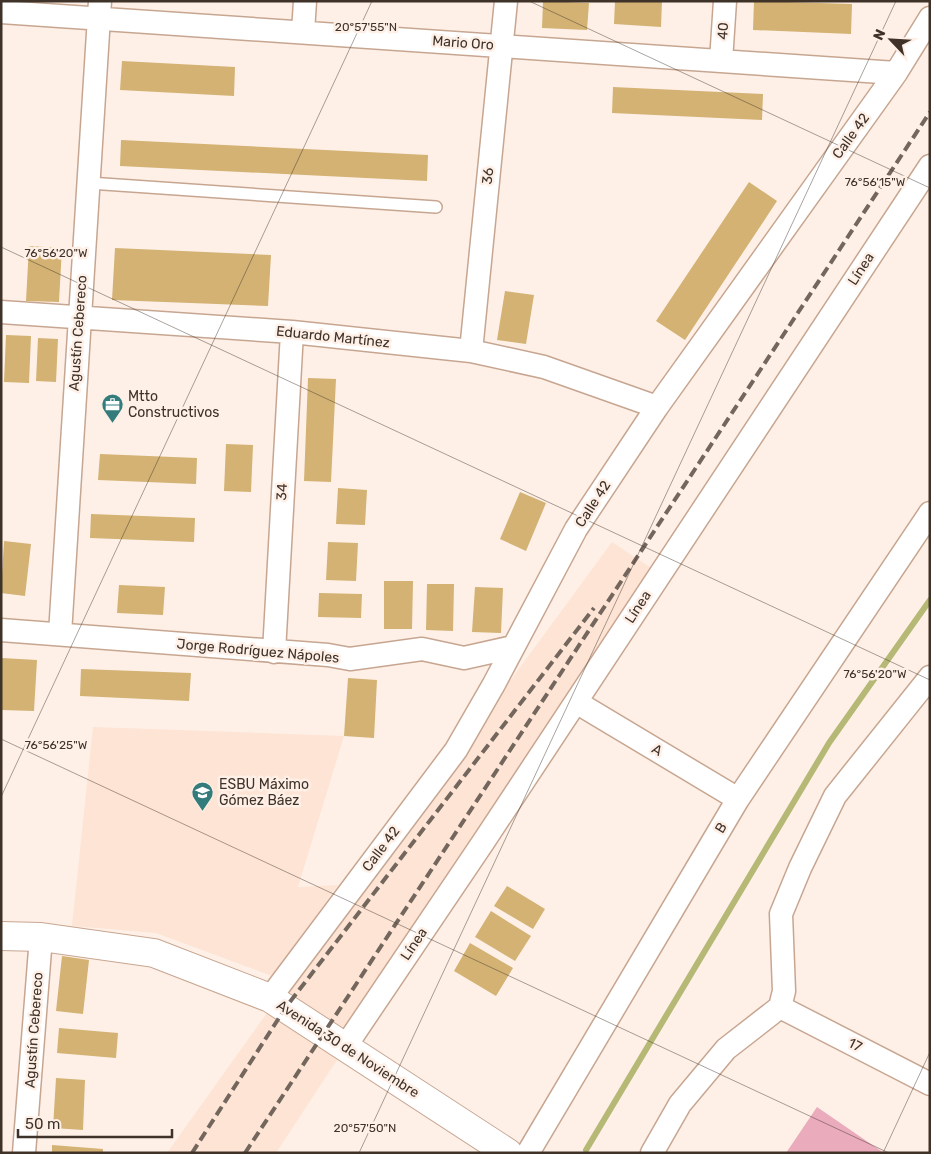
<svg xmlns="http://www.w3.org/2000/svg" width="931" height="1154" font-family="Rubik,sans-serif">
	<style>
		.built { fill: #fde4d4 }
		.green { fill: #eaabbd }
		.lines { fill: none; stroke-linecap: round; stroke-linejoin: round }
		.stream { stroke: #b6b975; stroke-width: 6 }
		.building { fill: #d3b273 }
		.lane-casing { stroke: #c7a691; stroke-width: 14 }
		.street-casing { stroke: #c7a691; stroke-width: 25 }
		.secondary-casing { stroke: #c7a691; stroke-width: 30 }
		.lane { stroke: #fff; stroke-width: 11 }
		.street { stroke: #fff; stroke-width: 22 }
		.secondary { stroke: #fff; stroke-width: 28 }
		.rail { stroke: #73665d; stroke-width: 4; stroke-dasharray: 10 5; stroke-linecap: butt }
		.ticks { fill: none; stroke: #3f3229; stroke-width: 1; stroke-opacity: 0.45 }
		.labels { text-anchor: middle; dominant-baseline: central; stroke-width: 5; stroke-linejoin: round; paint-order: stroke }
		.street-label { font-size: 14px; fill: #3f3229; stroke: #fef0e7 }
		.poi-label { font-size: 14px; fill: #3f3229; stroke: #fef0e7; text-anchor: start }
		.ticks-label { font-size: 12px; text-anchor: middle; fill: #3f3229; stroke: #fef0e7; stroke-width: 5; stroke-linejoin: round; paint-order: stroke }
	</style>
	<rect width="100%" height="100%" fill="#fef0e7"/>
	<path class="built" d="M612,542L657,572L276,1153H167L284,989Z
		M93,727L344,736L298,887L338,885L272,976L156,933L72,926Z"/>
	<path class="green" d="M817,1107L884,1153H786Z"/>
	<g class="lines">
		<path class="stream" d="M586,1150L829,743L930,600"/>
	</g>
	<path class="building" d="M543,1L589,3L587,30L542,28Z
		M615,1H662L661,27L614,24Z
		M754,1L852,4L851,34L753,30Z
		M122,61L235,67L234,96L120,90Z
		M613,87L763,94L762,120L612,113Z
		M121,140L428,155L427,181L120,166Z
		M749,182L777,201L685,340L656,321Z
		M29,246L62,248L59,302L26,301Z
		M115,248L271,255L268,306L112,300Z
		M505,291L534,295L526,344L497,340Z
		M6,335L31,336L29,383L4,382Z
		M38,338L58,339L56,382L36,381Z
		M308,378L336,379L331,482L304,481Z
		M226,444L253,445L251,492L224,491Z
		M100,454L197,458L196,484L98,480Z
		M338,488L367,490L365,525L336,524Z
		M520,492L546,503L526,551L500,539Z
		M91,514L195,518L194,542L90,538Z
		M4,541L31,544L25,596L1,593Z
		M328,542L358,543L356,581L326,580Z
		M384,581H413L412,629H384Z
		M427,584H454L453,631L426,630Z
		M119,585L165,587L163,615L117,613Z
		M475,587L503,588L501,633L472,632Z
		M319,593L362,594L361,618L318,617Z
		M2,658L37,660L34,711L1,710Z
		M81,669L191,673L189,701L80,696Z
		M348,678L377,680L374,738L344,736Z
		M507,886L545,909L533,929L494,906Z
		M491,911L531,936L515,961L475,937Z
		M470,943L513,968L496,996L454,971Z
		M62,956L89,960L83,1014L56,1011Z
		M59,1028L118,1033L116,1058L57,1053Z
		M56,1078L85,1080L83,1130L53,1128Z
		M52,1145L103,1149V1153H52Z"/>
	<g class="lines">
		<defs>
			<path id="lane" d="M89,183L436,207"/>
			<path id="street" d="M1,12L896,73
				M303,32L305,1
				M721,61L725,1
				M1,312L292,332L471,351L544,367L657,407
				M471,351L506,1
				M1,630L328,655L350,659L422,649L464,658L513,647
				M60,634L100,1
				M274,652L292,332
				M576,702L738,799
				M270,998L456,750L494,684L576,529L657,407L896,73L930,18
				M780,1007L930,1084
				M345,1047L484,841L930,166
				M24,1153L41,937
				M528,1153L738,799L930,513
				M652,1153L680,1104L726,1049L780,1007L784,991L781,914L800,868L835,796L930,677"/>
			<path id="secondary" d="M1,936L41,937L154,953L270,998L508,1153"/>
		</defs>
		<use href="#lane" class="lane-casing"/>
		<use href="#street" class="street-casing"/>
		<use href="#secondary" class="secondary-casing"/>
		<use href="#lane" class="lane"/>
		<use href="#street" class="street"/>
		<use href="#secondary" class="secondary"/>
		<path class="rail" d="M192,1153L286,1007L594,608
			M245,1153L930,112"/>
	</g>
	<path class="ticks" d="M529,1L930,188M1,247L930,680M1,739L889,1153M1,797L372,1M359,1153L896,1M883,1153L930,1052"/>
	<defs>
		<symbol id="office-pin" viewBox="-11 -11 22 30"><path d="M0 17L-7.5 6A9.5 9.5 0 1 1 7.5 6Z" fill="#347c7b" stroke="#fef0e7"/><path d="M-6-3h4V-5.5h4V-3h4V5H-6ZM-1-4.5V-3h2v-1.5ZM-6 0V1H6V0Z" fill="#fff"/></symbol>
		<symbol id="school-pin" viewBox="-11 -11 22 30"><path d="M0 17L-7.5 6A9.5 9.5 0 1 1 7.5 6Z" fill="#347c7b" stroke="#fef0e7"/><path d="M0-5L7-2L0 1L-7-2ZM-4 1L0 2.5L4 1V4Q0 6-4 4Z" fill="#fff"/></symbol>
	</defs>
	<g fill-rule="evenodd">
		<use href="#office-pin" x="100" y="392" width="25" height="34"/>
		<use href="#school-pin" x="190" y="780" width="25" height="34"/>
	</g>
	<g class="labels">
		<g class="street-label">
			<text transform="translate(723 31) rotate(-86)">40</text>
			<text transform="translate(463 43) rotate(4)">Mario Oro</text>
			<text transform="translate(851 136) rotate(-54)">Calle 42</text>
			<text transform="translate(488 176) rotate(-84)">36</text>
			<text transform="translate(861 269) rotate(-57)">Línea</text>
			<text transform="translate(78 333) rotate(-86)">Agustín Cebereco</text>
			<text transform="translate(333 337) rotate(6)">Eduardo Martínez</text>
			<text transform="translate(282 492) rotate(-87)">34</text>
			<text transform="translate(593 504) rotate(-57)">Calle 42</text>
			<text transform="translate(638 607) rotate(-57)">Línea</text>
			<text transform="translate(258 651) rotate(5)">Jorge Rodríguez Nápoles</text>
			<text transform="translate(657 750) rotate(31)">A</text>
			<text transform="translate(721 828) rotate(-59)">B</text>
			<text transform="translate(381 849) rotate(-53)">Calle 42</text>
			<text transform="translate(414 944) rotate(-56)">Línea</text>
			<text transform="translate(34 1030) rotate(-86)">Agustín Cebereco</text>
			<text transform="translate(855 1045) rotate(27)">17</text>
			<text transform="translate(348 1049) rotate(33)">Avenida 30 de Noviembre</text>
		</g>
		<g class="poi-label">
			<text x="128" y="396">Mtto<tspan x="128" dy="16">Constructivos</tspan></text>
			<text x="219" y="784">ESBU Máximo<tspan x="219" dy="16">Gómez Báez</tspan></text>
		</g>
	</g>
	<g class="ticks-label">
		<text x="366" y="31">20°57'55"N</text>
		<text x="875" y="186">76°56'15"W</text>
		<text x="56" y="257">76°56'20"W</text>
		<text x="875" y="678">76°56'20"W</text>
		<text x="56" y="749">76°56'25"W</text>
		<text x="365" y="1132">20°57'50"N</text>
	</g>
	<rect width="931" height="1154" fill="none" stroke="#3f3229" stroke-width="5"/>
	<g transform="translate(891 40) rotate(295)" stroke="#fef0e7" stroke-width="4" paint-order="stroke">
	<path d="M0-4L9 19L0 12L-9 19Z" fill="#3f3229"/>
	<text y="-8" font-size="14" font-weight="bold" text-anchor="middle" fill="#3f3229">N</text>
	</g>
	<path d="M18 1129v8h154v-8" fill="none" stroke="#3f3229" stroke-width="2.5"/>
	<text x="25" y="1129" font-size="15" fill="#3f3229" stroke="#fef0e7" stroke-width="4" paint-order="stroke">50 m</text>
</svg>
